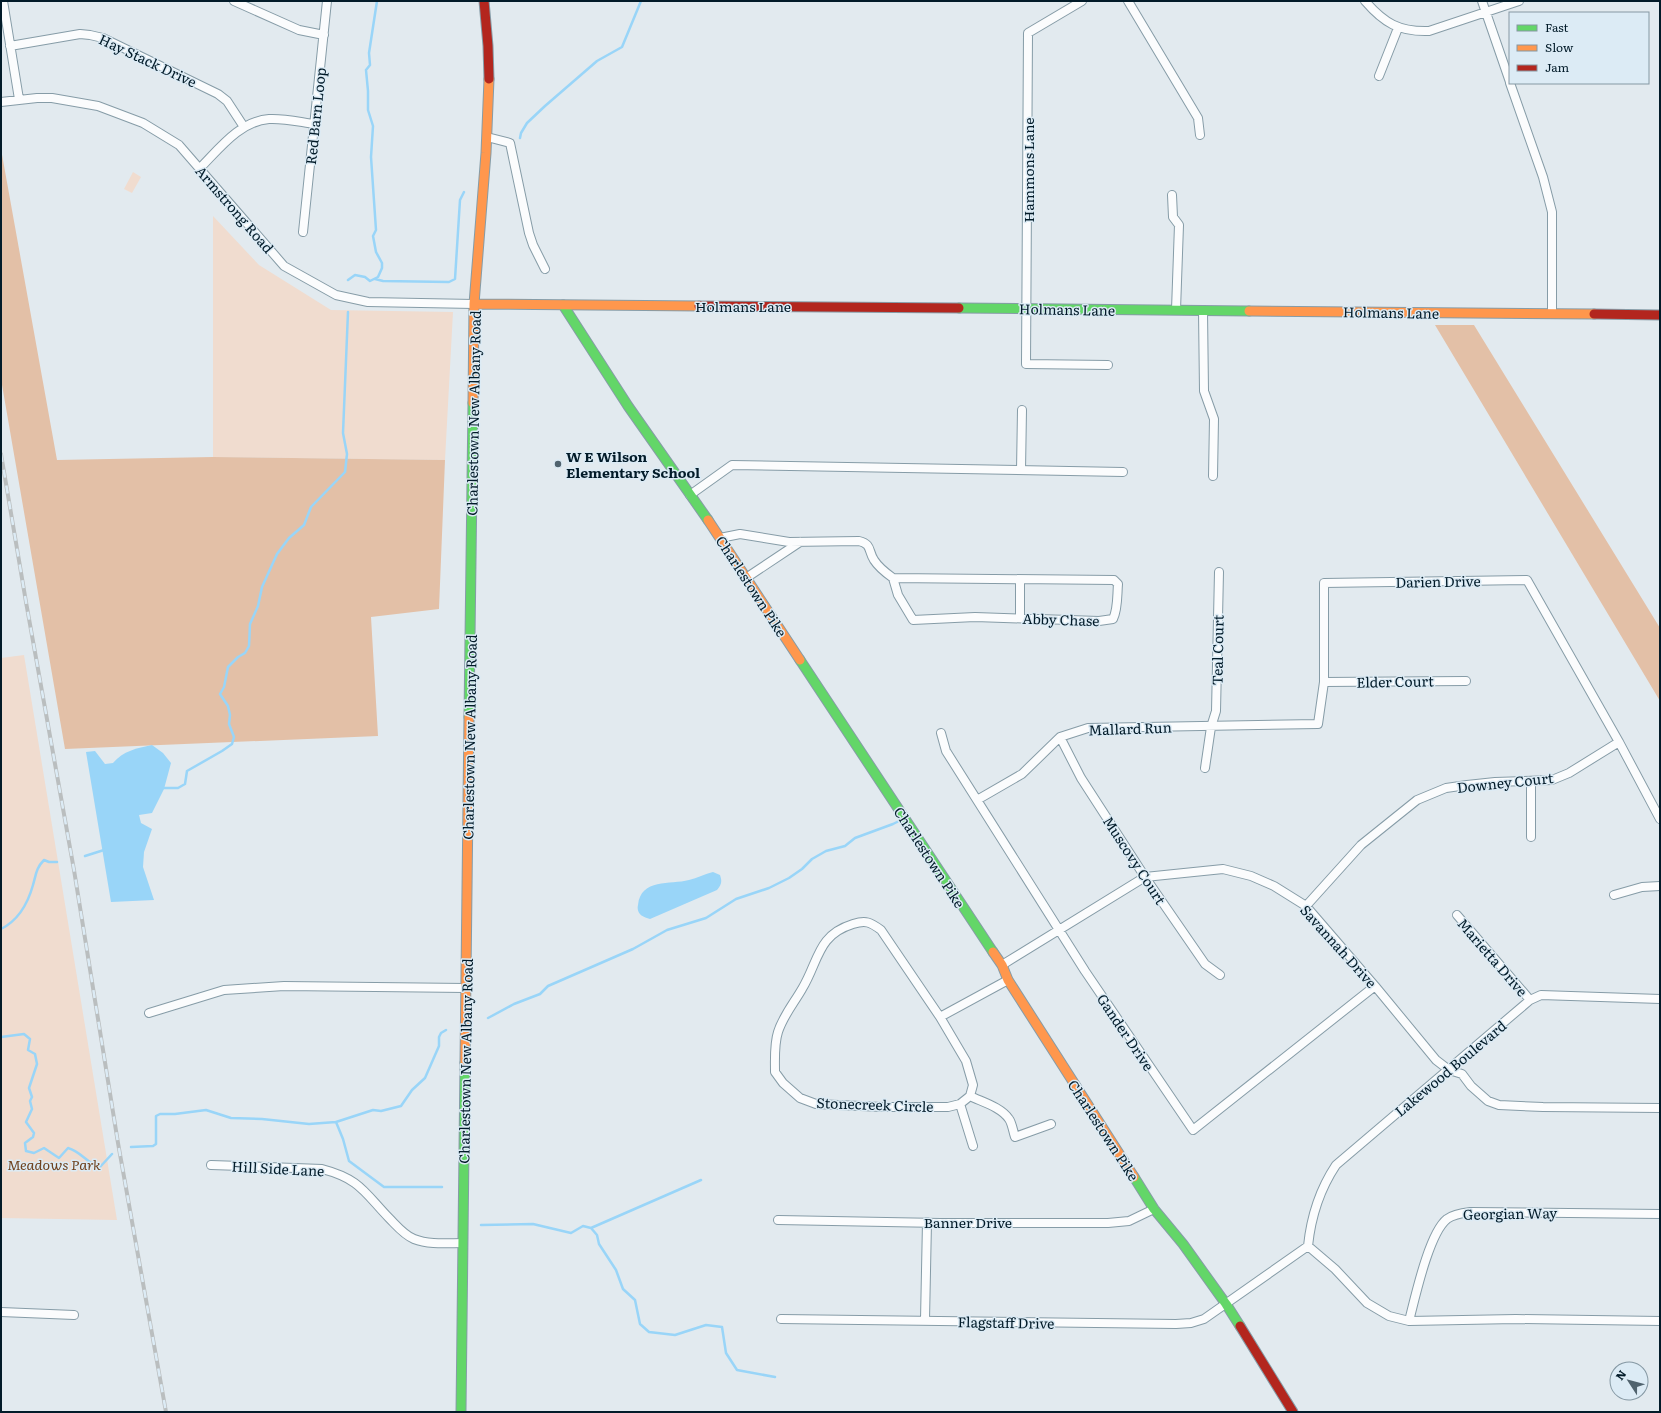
<svg xmlns="http://www.w3.org/2000/svg" width="1661" height="1413" font-family="Literata,serif">
	<style>
		.green { fill: #f0dccf }
		.forest { fill: #e3c0a7 }
		.water { fill: #99d5f8 }
		.lines { fill: none; stroke-linecap: round; stroke-linejoin: round }
		.stream { stroke: #99d5f8; stroke-width: 2.5 }
		.street-casing { stroke: #869ca7; stroke-width: 10 }
		.fast-casing { stroke: #869ca7; stroke-width: 11 }
		.slow-casing { stroke: #869ca7; stroke-width: 11 }
		.jam-casing { stroke: #869ca7; stroke-width: 11 }
		.street { stroke: #fbfcfd; stroke-width: 8 }
		.fast { stroke: #63d668; stroke-width: 9 }
		.slow { stroke: #ff974d; stroke-width: 9 }
		.jam { stroke: #b3261e; stroke-width: 9 }
		.rail-casing { stroke: #babebf; stroke-width: 4 }
		.rail { stroke: #dcebf5; stroke-width: 2.5; stroke-dasharray: 8; stroke-linecap: butt }
		.poi-dot { fill: #50636e; stroke: #dcebf5; stroke-width: 1.5 }
		.labels { text-anchor: middle; dominant-baseline: central; stroke-width: 3; stroke-linejoin: round; paint-order: stroke }
		.street-label { font-size: 14px; fill: #021b29; stroke: #dcebf5 }
		.poi-label { font-size: 14px; font-weight: bold; fill: #021b29; stroke: #dcebf5; text-anchor: start }
		.park-label { font-size: 14px; font-style: italic; fill: #6f411d; stroke: #dcebf5 }
	</style>
	<rect width="100%" height="100%" fill="#e2eaef"/>
	<path class="green" d="M133,172L141,177L132,193L124,189Z
		M213,216L259,265L331,310L453,312L445,460L213,457Z
		M24,655L117,1220L1,1218V658Z"/>
	<path class="forest" d="M1,149L57,460L213,457L445,460L439,609L371,617L378,736L65,749L1,379Z
		M1435,325H1474L1660,628V701Z"/>
	<path class="water" d="M152,745L163,753L171,763L164,789L152,813L139,815L141,823L152,829L144,852L143,867L154,900L111,902L86,752L95,751L105,764L113,763C123,751 137,748 152,745Z
		M713,872L720,875C722,881 722,884 717,890L650,919C643,917 636,914 638,905C641,878 670,885 689,880C697,878 705,874 713,872Z"/>
	<g class="lines">
		<path class="stream" d="M520,138L521,133L527,123L545,106L597,61L622,47L641,1
			M375,279L383,281L449,282L455,279L460,200L464,192
			M348,280L355,275L365,277L370,281L378,277L382,268V263L376,252L373,236L376,230L371,157L373,126L368,110V91L366,70L370,65L369,53L377,1
			M162,788H178L185,784L187,771L222,751L232,744L234,737L229,724L230,715L228,706L220,694L224,687L228,667L238,657L245,653L249,646L250,624L258,606L262,587L277,554L289,538L304,525L311,507L345,472L347,454L343,433L348,312
			M85,856L104,850
			M1,929C19,920 28,903 33,885C36,875 36,868 44,860L49,862H57
			M488,1018L514,1004L540,994L548,986L633,949L667,930L706,918L736,899L769,888L789,878L802,869L812,859L826,851L845,846L855,838L893,824L901,820
			M1,1037L24,1034L30,1039L28,1050L35,1054L37,1064L29,1088L32,1097L30,1101L32,1109L26,1122L34,1133L33,1137L25,1143L26,1151L34,1153L44,1148L59,1158L68,1148C82,1152 86,1163 100,1167L112,1154
			M336,1122L343,1139L349,1161L384,1187H442
			M131,1147L153,1146L156,1144V1116L160,1114H175L206,1110L231,1118L262,1119L309,1124L336,1122L373,1110L381,1111L401,1106L412,1090L425,1078L439,1046V1037L441,1033L446,1030
			M481,1225L533,1224L571,1233L583,1226L591,1228L597,1235L599,1244L616,1270L623,1289L635,1300L640,1324L649,1332L675,1335L706,1325L722,1327L726,1353L737,1370L775,1377
			M591,1228L701,1180"/>
		<defs>
			<path id="street" d="M3,1L19,99
				M234,1L299,30L324,35
				M1082,1L1028,33L1026,364L1108,365
				M1128,1L1198,118L1200,135
				M1365,1C1384,23 1399,32 1429,31L1519,1
				M1482,1L1510,82
				M10,46L80,34L90,35L103,38L218,94L227,101L244,127
				M1379,76L1398,28
				M1510,83L1543,177L1552,212V314
				M1,102L37,98H52L98,106L143,123L179,145L284,266L336,295L368,302L474,304
				M487,137L510,143L529,233L533,245L545,269
				M200,168C219,149 240,121 269,119C283,118 300,122 315,124
				M1172,195L1173,217L1179,225L1176,310
				M303,232L327,1
				M1203,311L1204,391L1214,419L1213,476
				M1021,470L1022,410
				M690,495L732,465L1123,472
				M720,538L740,534L789,542L859,541C872,544 868,551 874,560C879,568 886,573 893,578L1114,580L1118,584C1117,596 1118,609 1113,619L1099,621L975,617L913,620L898,595L893,578
				M746,578L800,542
				M1020,618V580
				M1324,682L1466,681
				M941,733L946,751L1085,971L1193,1130L1375,986
				M1060,737L1081,778L1145,877L1205,964L1220,975
				M1205,768L1211,727L1216,711L1219,572
				M1531,781V837
				M977,800L1022,774L1060,737L1088,728L1318,724L1324,682V583L1527,580L1619,742L1660,819
				M1614,895L1642,887L1660,886
				M1306,906L1361,845L1417,800L1446,788L1467,785L1495,782L1552,780L1569,773L1619,742
				M1457,915L1530,1000
				M1002,965L1145,877L1223,869L1251,876L1274,886L1306,906L1375,986L1436,1060L1449,1070L1462,1074L1471,1086L1488,1101L1499,1105L1543,1107L1660,1108
				M149,1013L224,990L284,986L466,988
				M940,1017L966,1061L973,1085L970,1096L960,1104L948,1107H883L816,1104L800,1098L783,1083L775,1072C775,1059 774,1044 778,1032C783,1016 794,1003 802,989C819,961 817,935 853,924C866,920 870,922 881,930L940,1017L1008,980
				M970,1096C982,1102 1001,1107 1009,1119C1012,1123 1013,1131 1015,1137L1051,1124
				M960,1104L973,1146
				M211,1165L322,1169C360,1179 364,1192 389,1218C397,1226 404,1235 414,1239C429,1245 448,1243 463,1243
				M778,1220L940,1223H1108L1129,1221L1154,1209
				M1308,1246L1335,1269L1367,1303L1389,1316L1409,1321L1516,1319L1660,1321
				M1,1312L74,1315
				M781,1319L1176,1324L1191,1323L1204,1319L1308,1246C1311,1217 1320,1189 1336,1165L1530,1000L1541,995L1660,999
				M925,1320L927,1222
				M1409,1321C1415,1298 1429,1233 1447,1219C1454,1214 1463,1213 1471,1212L1660,1214"/>
			<path id="fast" d="M563,305L628,406L708,520
				M959,308L1249,311
				M800,660L993,952
				M469,717L473,403
				M1134,1177L1154,1209L1183,1244L1226,1304L1240,1326
				M461,1412L465,1063"/>
			<path id="slow" d="M474,304L699,306
				M1249,311L1594,314
				M473,403L474,304L486,153L489,79
				M708,520L800,660
				M993,952L1002,965L1008,980L1134,1177
				M465,1063L469,717"/>
			<path id="jam" d="M484,1L488,46L489,79
				M699,306L959,308
				M1594,314L1660,315
				M1240,1326L1293,1412"/>
		</defs>
		<use href="#street" class="street-casing"/>
		<use href="#fast" class="fast-casing"/>
		<use href="#slow" class="slow-casing"/>
		<use href="#jam" class="jam-casing"/>
		<use href="#street" class="street"/>
		<use href="#fast" class="fast"/>
		<use href="#slow" class="slow"/>
		<use href="#jam" class="jam"/>
		<defs>
			<path id="rail" d="M1,454L26,602L74,870L118,1143L166,1412"/>
		</defs>
		<use href="#rail" class="rail-casing"/>
		<use href="#rail" class="rail"/>
	</g>
	<circle class="poi-dot" cx="558" cy="464" r="4"/>
	<g class="labels">
		<g class="street-label">
			<text transform="translate(148 60) rotate(25)">Hay Stack Drive</text>
			<text transform="translate(315 116) rotate(-84)">Red Barn Loop</text>
			<text transform="translate(1028 170) rotate(-90)">Hammons Lane</text>
			<text transform="translate(235 209) rotate(49)">Armstrong Road</text>
			<text x="743" y="306">Holmans Lane</text>
			<text transform="translate(1067 309) rotate(1)">Holmans Lane</text>
			<text transform="translate(1391 312) rotate(1)">Holmans Lane</text>
			<text transform="translate(473 413) rotate(-89)">Charlestown New Albany Road</text>
			<text transform="translate(1438 581) rotate(-1)">Darien Drive</text>
			<text transform="translate(752 586) rotate(57)">Charlestown Pike</text>
			<text transform="translate(1061 619) rotate(2)">Abby Chase</text>
			<text transform="translate(1217 650) rotate(-89)">Teal Court</text>
			<text transform="translate(1395 681) rotate(-1)">Elder Court</text>
			<text transform="translate(1130 728) rotate(-2)">Mallard Run</text>
			<text transform="translate(469 737) rotate(-89)">Charlestown New Albany Road</text>
			<text transform="translate(1505 782) rotate(-6)">Downey Court</text>
			<text transform="translate(930 857) rotate(57)">Charlestown Pike</text>
			<text transform="translate(1135 860) rotate(57)">Muscovy Court</text>
			<text transform="translate(1339 946) rotate(48)">Savannah Drive</text>
			<text transform="translate(1493 957) rotate(49)">Marietta Drive</text>
			<text transform="translate(1126 1032) rotate(56)">Gander Drive</text>
			<text transform="translate(465 1061) rotate(-89)">Charlestown New Albany Road</text>
			<text transform="translate(1450 1068) rotate(-40)">Lakewood Boulevard</text>
			<text transform="translate(875 1104) rotate(2)">Stonecreek Circle</text>
			<text transform="translate(1104 1130) rotate(57)">Charlestown Pike</text>
			<text transform="translate(278 1168) rotate(3)">Hill Side Lane</text>
			<text transform="translate(1510 1213) rotate(-1)">Georgian Way</text>
			<text x="968" y="1222">Banner Drive</text>
			<text transform="translate(1006 1322) rotate(1)">Flagstaff Drive</text>
		</g>
		<g class="poi-label">
			<text x="566" y="456">W E Wilson<tspan x="566" dy="16">Elementary School</tspan></text>
		</g>
		<g class="park-label">
			<text x="54" y="1164">Meadows Park</text>
		</g>
	</g>
	<rect width="1661" height="1413" fill="none" stroke="#021b29" stroke-width="4"/>
	<rect x="1509" y="12" width="140" height="72" fill="#dcebf5" stroke="#8598a3"/>
	<rect x="1517" y="25" width="20" height="6" fill="#63d668" stroke="#8598a3"/>
	<text x="1545" y="32" font-size="12" fill="#021b29">Fast</text>
	<rect x="1517" y="45" width="20" height="6" fill="#ff974d" stroke="#8598a3"/>
	<text x="1545" y="52" font-size="12" fill="#021b29">Slow</text>
	<rect x="1517" y="65" width="20" height="6" fill="#b3261e" stroke="#8598a3"/>
	<text x="1545" y="72" font-size="12" fill="#021b29">Jam</text>
	<g transform="translate(1629 1381) rotate(306)"><circle r="19" fill="#dcebf5" stroke="#8598a3"/>
	<path d="M0-3L7 15L0 10L-7 15Z" fill="#50636e"/>
	<text y="-6" font-size="11" font-weight="bold" text-anchor="middle" fill="#021b29">N</text>
	</g>
</svg>
